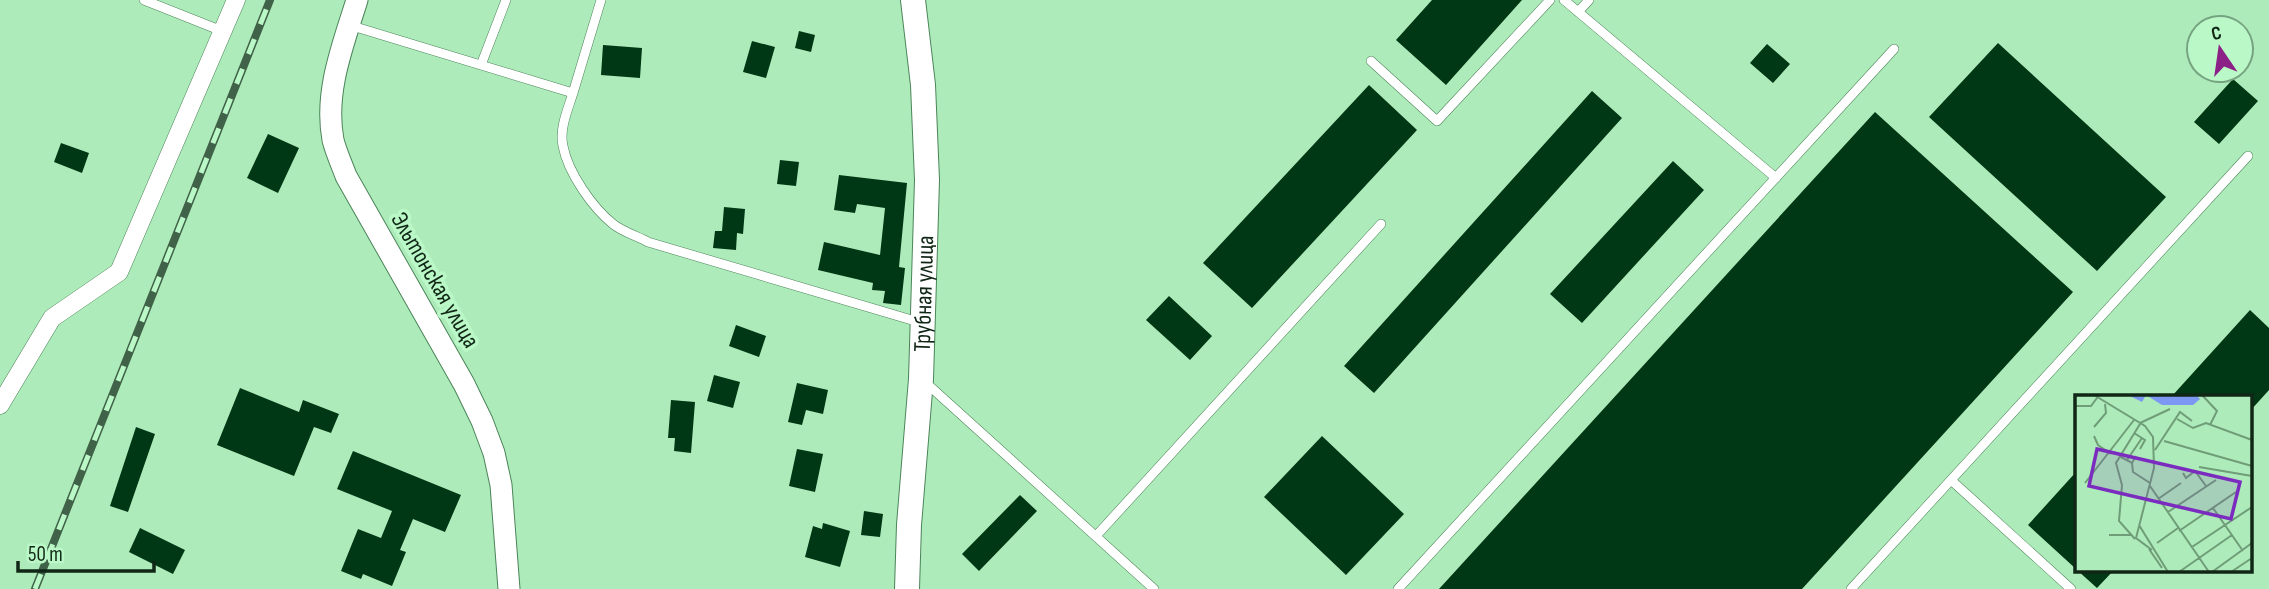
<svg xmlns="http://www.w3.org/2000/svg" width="2269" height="589" font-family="'Sofia Sans Condensed',sans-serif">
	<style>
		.building { fill: #003714 }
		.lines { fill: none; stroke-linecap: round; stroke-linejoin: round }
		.service-casing { stroke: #4b8459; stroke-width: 10 }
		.minor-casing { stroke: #4b8459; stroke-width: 19 }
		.tertiary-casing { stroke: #4b8459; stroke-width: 23 }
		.secondary-casing { stroke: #4b8459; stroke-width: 26 }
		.service { stroke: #fff; stroke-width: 9 }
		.minor { stroke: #fff; stroke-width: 18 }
		.tertiary { stroke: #fff; stroke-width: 21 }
		.secondary { stroke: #fff; stroke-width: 24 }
		.rail-casing { stroke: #406248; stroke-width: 8 }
		.rail { stroke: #bbf8c7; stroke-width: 5; stroke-dasharray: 16; stroke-linecap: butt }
		.labels { text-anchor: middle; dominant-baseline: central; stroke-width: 7; stroke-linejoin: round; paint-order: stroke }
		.street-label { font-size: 24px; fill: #102716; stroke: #bbf8c7 }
		.inset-road { fill: none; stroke: #6f9d78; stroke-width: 2 }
		.view { fill: #7b2cbf; fill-opacity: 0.15; stroke: #7b2cbf; stroke-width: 3.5 }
		.inset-edge { fill: none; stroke: #102716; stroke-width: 3.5 }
	</style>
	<rect width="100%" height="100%" fill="#aeebba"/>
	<path class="building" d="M1432,0H1522L1446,85L1396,40Z
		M799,31L815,35L811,52L795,48Z
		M752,41L775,47L766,78L743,72Z
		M1998,43L2166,197L2097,271L1929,117Z
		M1767,44L1790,64L1773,83L1750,63Z
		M603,45L642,48L640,78L601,75Z
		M2233,79L2258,101L2219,144L2194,122Z
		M1369,85L1417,130L1252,308L1203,263Z
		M1592,91L1622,118L1374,393L1344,366Z
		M1875,112L2073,292L1802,589H1439Z
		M268,134L299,148L278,193L247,178Z
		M61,143L89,153L82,173L54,162Z
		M780,160L799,162L796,186L777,184Z
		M1673,161L1704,190L1582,323L1550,294Z
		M839,175L907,183L899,267L905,268L901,305L883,303L885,291L872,290L873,283L818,270L824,242L880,255L885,208L857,204L855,213L834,210Z
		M724,207L745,209L743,234L737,233L736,250L713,248L715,231H722Z
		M1169,296L1212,336L1190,360L1146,320Z
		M2250,310L2269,328V390L2250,411V396H2172Z
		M736,325L766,336L759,357L729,346Z
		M714,375L740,382L733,408L707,401Z
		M797,383L828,390L823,414L806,410L802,425L788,422Z
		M240,388L299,412L303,400L339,414L331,433L314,427L294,476L217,445Z
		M671,400L695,402L691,453L674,451L675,438H668Z
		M136,427L155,434L128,512L110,506Z
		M1322,436L1404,514L1346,575L1264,497Z
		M797,449L823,454L815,492L789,486Z
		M353,451L461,495L445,532L413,519L400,550L406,552L392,586L363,574L361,579L341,571L358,529L381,538L392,511L337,489Z
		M2076,472V569L2028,525Z
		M1020,495L1037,511L979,571L962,554Z
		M864,511L883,514L880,537L861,535Z
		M823,523L850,531L840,567L805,557L813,526L822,529Z
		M140,528L185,550L173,574L129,552Z
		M2077,570H2114L2097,588Z"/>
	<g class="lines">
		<defs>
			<path id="service" d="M144,0L222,31
				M1564,0L1776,178
				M1578,12L1589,0
				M349,25L573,93L601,0
				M1371,61L1437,121L1550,0
				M481,65L506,0
				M573,93C568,109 559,129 563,146C568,173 593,208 613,224C623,232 637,236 648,242L922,323
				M924,381L1154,589
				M1951,480L2071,589
				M1096,536L1381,224
				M1398,589L1894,49
				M1851,589L2248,156"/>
			<path id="minor" d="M0,405L52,318L119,272L236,0"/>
			<path id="tertiary" d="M357,0C343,45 324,92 333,140C336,152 342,165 346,176L464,384L482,421L494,453L501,485L509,589"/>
			<g id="secondary">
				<path id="s1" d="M907,589L909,525L921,379L927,180L923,85L913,0"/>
			</g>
		</defs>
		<use href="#service" class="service-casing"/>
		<use href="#minor" class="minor-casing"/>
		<use href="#tertiary" class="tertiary-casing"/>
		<use href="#secondary" class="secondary-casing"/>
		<use href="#service" class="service"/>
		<use href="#minor" class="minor"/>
		<use href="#tertiary" class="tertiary"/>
		<use href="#secondary" class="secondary"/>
		<defs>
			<path id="rail" d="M35,589L270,0"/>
		</defs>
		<use href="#rail" class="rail-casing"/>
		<use href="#rail" class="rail"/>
	</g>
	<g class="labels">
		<g class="street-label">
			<text transform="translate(435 280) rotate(60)">Эльтонская улица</text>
			<text stroke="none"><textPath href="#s1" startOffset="296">Трубная улица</textPath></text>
		</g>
	</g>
	<g transform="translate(2075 395)">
		<rect width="177" height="177" fill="#aeebba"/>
		<path d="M53,0H121L125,4L118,10H87L71,0L67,7Z" fill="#7d98f3"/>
		<path class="inset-road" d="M19,0L70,31L78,42L79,73L61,143L77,155M127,0L142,16L135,30M0,11H16L22,3M102,24L118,33L131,28L177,45M65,28L95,14M19,32L31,18L30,9M59,38L70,45L65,54M19,41L23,50L36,59M89,46L177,71M80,55L105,17L117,26M44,61L57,68L61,61M52,65L67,43M57,68L58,77L75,88M124,72L177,81M108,78L111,83L120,76L131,91M10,88L59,25M75,91L134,177M83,104L106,88M138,113L168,156M93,117L141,85M64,130L93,177M104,136L161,97M34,140H57M60,144L44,126L47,90L41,68L65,29M82,148L103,133M117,152L177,112M74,154L87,173M104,177L157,140M137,177L177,148M156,177L177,163"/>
		<path class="view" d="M22,54L165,87L156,124L14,91Z"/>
		<rect width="177" height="177" class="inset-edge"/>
	</g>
	<g transform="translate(2220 49) rotate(347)"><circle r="33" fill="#bbf8c7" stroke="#77a480" stroke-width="2"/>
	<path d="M0-5L12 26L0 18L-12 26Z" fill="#8b2086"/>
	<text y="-10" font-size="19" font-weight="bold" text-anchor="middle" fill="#102716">С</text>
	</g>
	<path d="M18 561v10h136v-10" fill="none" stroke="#102716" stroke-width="3.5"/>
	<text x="28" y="561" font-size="21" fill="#102716" stroke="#bbf8c7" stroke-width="5" paint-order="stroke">50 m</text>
</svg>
